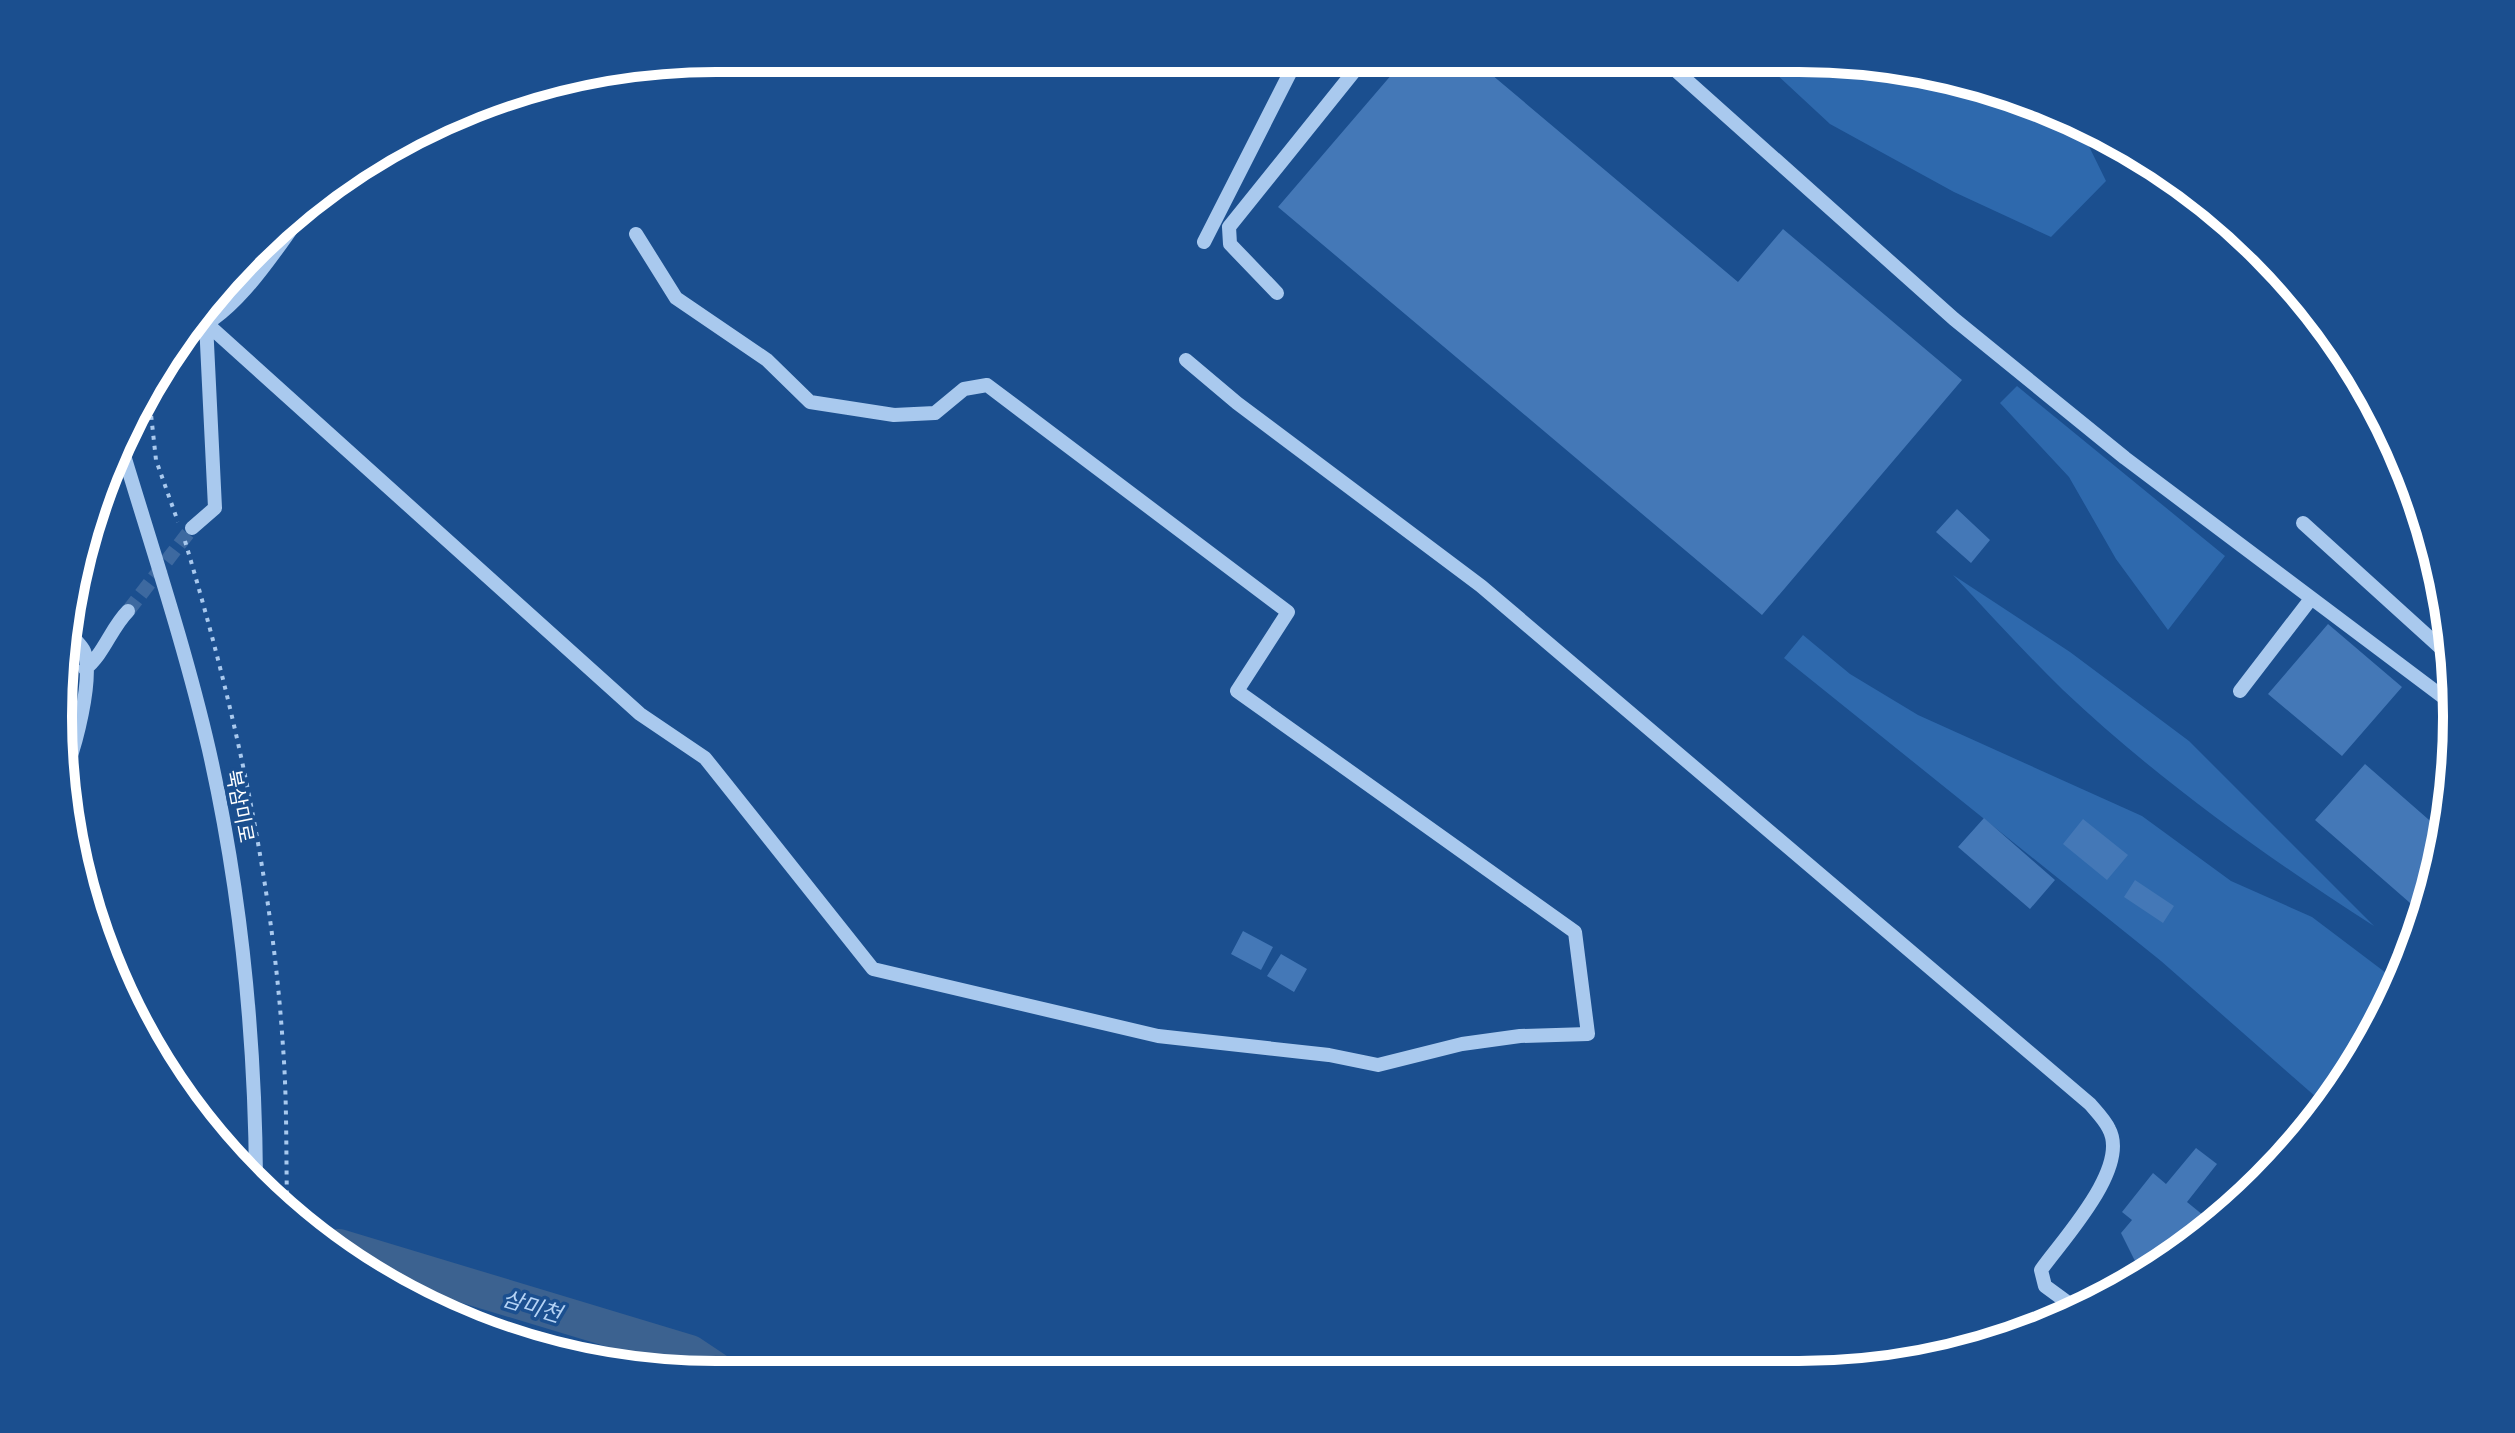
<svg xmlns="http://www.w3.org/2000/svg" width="2515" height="1433" font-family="'Public Sans','Noto Sans KR',sans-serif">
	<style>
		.green { fill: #2e69ad }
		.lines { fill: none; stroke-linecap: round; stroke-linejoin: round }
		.river { stroke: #3c6290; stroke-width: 36 }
		.building { fill: #4478b7 }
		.minor-tunnel { stroke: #3d69a0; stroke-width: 14; stroke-dasharray: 14 7; stroke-linecap: butt }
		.path { stroke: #a9c9ee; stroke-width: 4; stroke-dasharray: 4 6; stroke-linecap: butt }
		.minor { stroke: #a9c9ee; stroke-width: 14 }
		.labels { text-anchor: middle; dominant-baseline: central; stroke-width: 7; stroke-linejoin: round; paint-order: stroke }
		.street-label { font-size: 20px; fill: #fff; stroke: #1b4f8f }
		.water-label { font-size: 22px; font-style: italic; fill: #b5d3f5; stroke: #1b4f8f }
		.rim { fill: none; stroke: #fff; stroke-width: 10 }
	</style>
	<rect width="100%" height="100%" fill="#1b4f8f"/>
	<path class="green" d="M1760,59H1841L2010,93L2078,124L2106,181L2051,237L1954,192L1830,124Z
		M2017,386L2225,556L2168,630L2116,559L2069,477L2000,403Z
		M1953,575L2070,652L2189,741L2374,926C2265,856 2157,779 2063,690C2025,653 1989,613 1953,575Z
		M1803,635L1850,674L1918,715L2142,816L2231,881L2312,917L2398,982L2369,1046L2324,1104L2161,961L1784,658Z"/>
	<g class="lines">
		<path class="river" d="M339,1247L690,1353L720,1373"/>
	</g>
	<path class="building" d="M1405,59H1473L1738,282L1783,229L1962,380L1762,615L1278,207Z
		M1957,509L1990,540L1971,563L1936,532Z
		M2328,624L2402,687L2342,756L2268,694Z
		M2365,764L2444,833L2425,916L2315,820Z
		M1984,818L2055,880L2030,909L1958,847Z
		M2083,819L2128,855L2107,880L2063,844Z
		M2135,880L2174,906L2163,923L2124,897Z
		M1243,931L1273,947L1261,970L1231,954Z
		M1281,954L1307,969L1294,992L1267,976Z
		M2196,1148L2217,1164L2187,1202L2214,1224L2164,1264L2142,1275L2121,1233L2132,1220L2122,1212L2153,1173L2166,1184Z"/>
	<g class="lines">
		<path class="minor-tunnel" d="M128,611L192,528"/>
		<path class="path" d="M149,396L156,460L178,522
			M185,541C234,705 272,876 283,1047C287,1099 286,1152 287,1204"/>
		<path class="minor" d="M1663,59L1954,319L2125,458L2455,706
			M1204,242L1297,59
			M1277,293L1230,244L1229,227L1364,59
			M206,323L640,714L705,758L873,969L1158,1036L1329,1055L1378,1065L1462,1044L1520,1036L1588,1034L1575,932L1237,691L1288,612L987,385L964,389L935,413L894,415L810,402L767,360L676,298L636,234
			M185,333C235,321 285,236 315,195
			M1186,360L1237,403L1481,586L2090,1104C2096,1111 2105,1120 2109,1129C2130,1168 2063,1239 2041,1270L2045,1286L2075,1308
			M123,452C153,551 186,650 209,750C241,892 255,1035 256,1179
			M2303,523L2453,659
			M192,528L215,508L206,323
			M85,669C104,654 111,628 128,611
			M2240,691L2310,600
			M63,776C75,750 94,678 84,651C82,646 75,640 72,636"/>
	</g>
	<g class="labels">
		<g class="street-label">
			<text transform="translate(240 806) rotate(79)">북삼미로</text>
		</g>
		<g class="water-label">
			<text transform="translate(532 1306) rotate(17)">삼미천</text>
		</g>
	</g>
	<path d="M0 0H2515V1433H0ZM716 72H1799A644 644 0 0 1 2443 716V717A644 644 0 0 1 1799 1361H716A644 644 0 0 1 72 717V716A644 644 0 0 1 716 72Z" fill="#1b4f8f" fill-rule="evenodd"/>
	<path class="rim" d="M716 72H1799A644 644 0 0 1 2443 716V717A644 644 0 0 1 1799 1361H716A644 644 0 0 1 72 717V716A644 644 0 0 1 716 72Z"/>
</svg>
